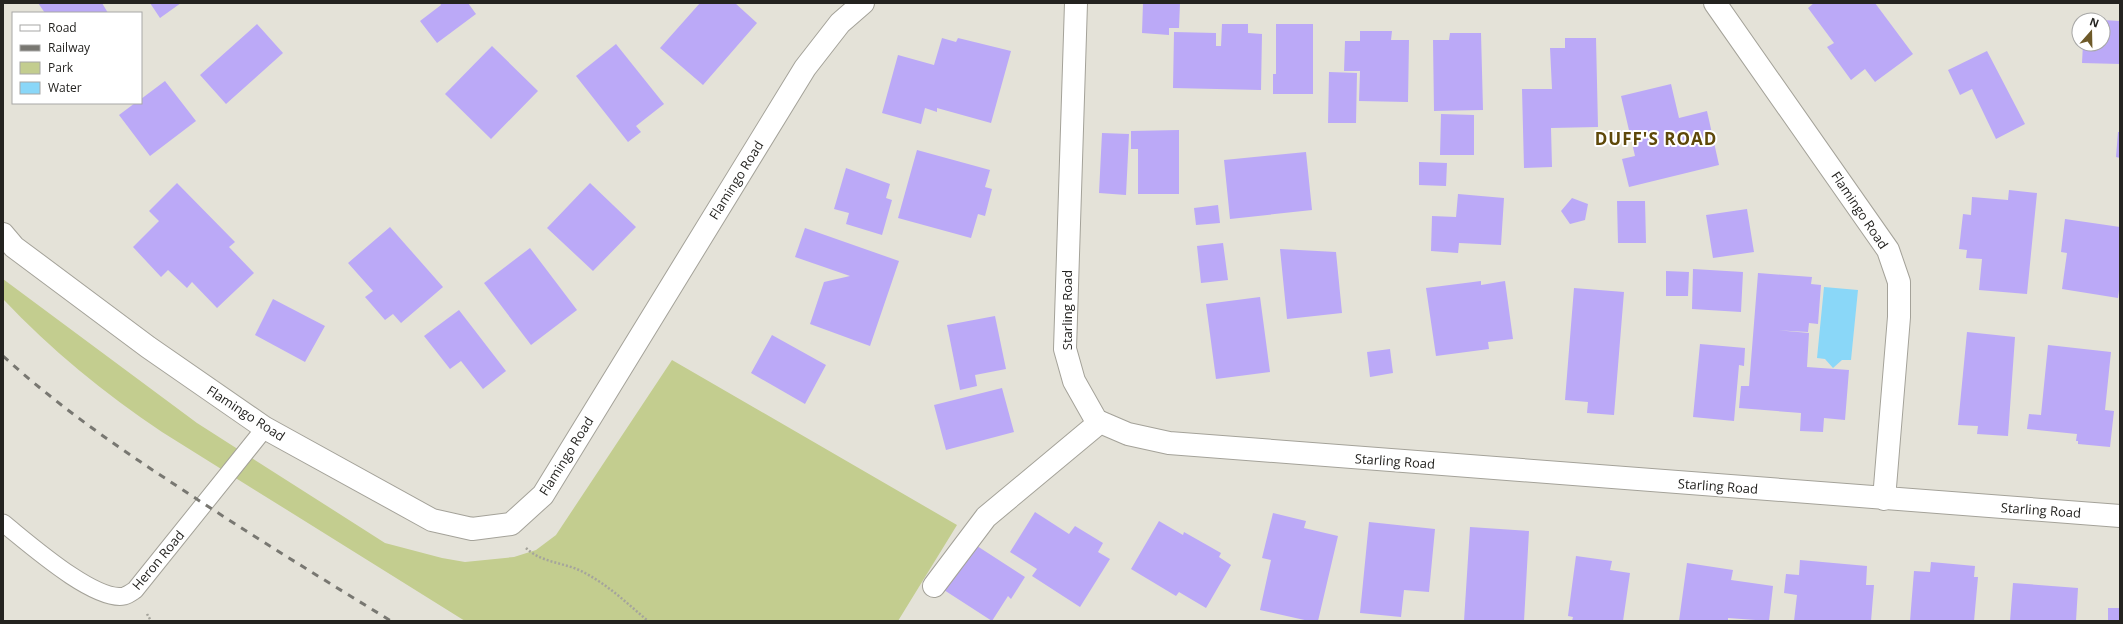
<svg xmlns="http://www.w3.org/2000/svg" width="2123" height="624" font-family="'Open Sans',sans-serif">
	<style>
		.green { fill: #c3cd8f }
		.water { fill: #8ad7f8 }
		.building { fill: #bba9f7 }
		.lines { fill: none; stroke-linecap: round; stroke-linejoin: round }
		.service-casing { stroke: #a4a299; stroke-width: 19 }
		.minor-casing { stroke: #a4a299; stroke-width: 24 }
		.path { stroke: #a5a49c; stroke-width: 2.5; stroke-dasharray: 2 2; stroke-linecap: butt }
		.service { stroke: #fff; stroke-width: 17 }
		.minor { stroke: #fff; stroke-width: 22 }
		.rail { stroke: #787771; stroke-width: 3; stroke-dasharray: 7 7; stroke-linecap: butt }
		.labels { text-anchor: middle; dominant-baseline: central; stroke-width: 4; stroke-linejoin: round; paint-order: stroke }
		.street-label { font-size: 13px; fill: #242320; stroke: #fff }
		.district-label { font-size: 17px; font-weight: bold; letter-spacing: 1px; fill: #5e4809; stroke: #fff }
	</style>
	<rect width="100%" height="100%" fill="#e4e2d8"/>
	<path class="green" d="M3,279L197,423L385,543L442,558L465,562L514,557L536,550L556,535L672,360L957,525L898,621H465L162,432C104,393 51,350 3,299Z"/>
	<path class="water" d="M1824,287L1858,290L1851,360H1842L1833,368L1825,359L1817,358Z"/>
	<path class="building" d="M38,3H102L108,13H45Z
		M150,3H181L160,18Z
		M440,3H468L476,14L437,43L420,21L441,5Z
		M700,3H735L757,23L703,85L660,48Z
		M1143,3H1180L1179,28H1169V35L1142,33Z
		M1814,3H1875L1913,54L1875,82L1865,69L1851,80L1827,47L1834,43L1808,8Z
		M2103,20L2120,21V64L2082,63L2083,44H2103Z
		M257,24L283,53L226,104L200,75Z
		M1222,24H1248V33L1262,34L1261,90L1173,88L1174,32L1216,33V46H1221Z
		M1276,24H1313V94H1273V74H1276Z
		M1360,31H1392L1391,40H1409L1408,102L1359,101L1360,71H1344L1345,41H1360Z
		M1450,33H1481L1483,110L1434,111L1433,40H1449Z
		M942,38L956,42L958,38L1011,51L991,123L937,108V112L925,108L921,124L882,113L898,55L934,65Z
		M1565,38H1596L1598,127L1551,128L1552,167L1524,168L1522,89H1552L1550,48H1565Z
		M616,44L664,104L636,126L641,132L628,142L576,76Z
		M492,46L538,91L491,139L445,94Z
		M1987,51L2025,124L1996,139L1972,89L1960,95L1948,70Z
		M1329,72L1357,73L1356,123H1328Z
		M165,81L196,121L150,156L119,115L135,103H141V99Z
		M1671,84L1679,118L1707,111L1719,165L1629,187L1622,159L1635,156L1621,96Z
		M1441,114L1474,115V155H1440Z
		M1179,130V194H1138V149H1131V131Z
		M2118,132H2120V158L2116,157Z
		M1102,133L1129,134L1126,195L1099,193Z
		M917,150L990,170L985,187L992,189L985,216L978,214L971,238L898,218Z
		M1306,152L1312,210L1230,219L1224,160Z
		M1419,162L1447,163L1446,186L1419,185Z
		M846,168L890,184L886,198L892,200L882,235L846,224L849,213L834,209Z
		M177,183L235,242L229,247L254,273L217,308L192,282L187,288L168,270L161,277L133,247L159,221L149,211Z
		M590,183L636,227L593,271L547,228Z
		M2009,190L2037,193L2027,294L1979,290L1982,259L1966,258L1967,250L1959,249L1963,214L1971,215L1972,197L2008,200Z
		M1458,194L1504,198L1501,245L1459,243L1458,253L1431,251L1432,216L1456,217Z
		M1572,198L1588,204L1585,220L1570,224L1561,211Z
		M1617,201H1645L1646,243H1618Z
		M1218,205L1220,223L1196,225L1194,208Z
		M1747,209L1754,252L1713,258L1706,215Z
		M2065,219L2120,227V282L2118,298L2062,289L2067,253L2061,252Z
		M390,227L443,287L401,323L393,314L385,320L365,297L373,291L348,263Z
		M805,228L899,261L870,346L810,324L824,282L850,276L795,257Z
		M1223,243L1228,280L1201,283L1197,246Z
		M530,248L577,310L531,345L484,283Z
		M1280,249L1336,252L1342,313L1287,319Z
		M1693,269L1743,272L1741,312L1692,309Z
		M1666,271L1689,272L1688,296H1666Z
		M1758,273L1812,277L1811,284L1821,285L1818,324L1809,323L1808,332L1776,330L1809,333L1807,367L1849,370L1845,420L1824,418L1823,432L1800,431L1801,413L1739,408L1741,386H1749Z
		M1481,281V285L1505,281L1513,339L1488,342L1489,349L1436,356L1426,288Z
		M1574,288L1624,292L1614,415L1587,413L1588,402L1565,400Z
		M1260,297L1270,372L1216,379L1206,304Z
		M273,299L325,326L305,362L255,335Z
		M459,310L506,371L483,389L461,361L450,369L424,336Z
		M995,316L1006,369L975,375L977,386L960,390L947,325Z
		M1967,332L2015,337L2008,436L1977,434L1978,426L1958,425Z
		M772,335L826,365L805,404L751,373Z
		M1700,344L1745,348L1744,366L1739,365L1734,421L1693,417Z
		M2048,345L2111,352L2105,410L2114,411L2110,447L2078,444V441H2076L2077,434L2027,429L2029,414L2041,415Z
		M1390,349L1393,373L1370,377L1367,352Z
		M1002,388L1014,432L946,450L934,405Z
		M1035,512L1069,534L1075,526L1103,543L1098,552L1110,559L1080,607L1032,576L1037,569L1010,552Z
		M1273,513L1306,521L1304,528L1338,536L1318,621H1309L1260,610L1271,560L1262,558Z
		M1159,521L1183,535L1184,532L1221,553L1219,557L1231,565L1206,608L1179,592L1176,596L1131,569Z
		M1369,522L1435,529L1429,592L1404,590L1401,617L1360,613Z
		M1470,527L1529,531L1524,621H1464Z
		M974,544L1025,577L1011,599L1008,596L992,621L944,590Z
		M1576,556L1612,561L1610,570L1630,573L1623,621H1572L1573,617L1568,616Z
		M1800,560L1867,566L1866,585H1874L1871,621H1794L1797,595L1784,593L1786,574L1799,575Z
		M1931,562L1975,566L1974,577H1978L1974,621H1910L1914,571L1930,572Z
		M1687,563L1733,570L1731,580L1773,586L1769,621L1728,618V621H1679Z
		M2013,583L2078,588L2076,621H2010Z
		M2108,608H2120V621H2108Z"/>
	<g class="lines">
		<defs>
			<path id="service" d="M3,523C27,542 94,602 124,596C128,595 132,592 135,590L265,428"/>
			<path id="minor" d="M1076,3L1065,349L1074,381L1096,420L1100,422L1128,434L1169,443L2120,516
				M1715,3L1888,250L1899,282V317L1884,499
				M3,234L14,247L148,347L265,428L432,520L472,529L511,524L543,495L805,68L840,23L863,3
				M934,586L986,517L1100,422"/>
		</defs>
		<use href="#service" class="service-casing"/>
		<use href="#minor" class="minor-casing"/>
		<path class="path" d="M526,548C543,564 566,562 585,573C608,585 628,604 648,621
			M147,614L151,621"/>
		<use href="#service" class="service"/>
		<use href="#minor" class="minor"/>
		<path class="rail" d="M3,356C59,407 120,449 183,490C251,535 321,578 391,621"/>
	</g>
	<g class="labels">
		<g class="street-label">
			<text transform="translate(736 180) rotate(-58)">Flamingo Road</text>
			<text transform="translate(1860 210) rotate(56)">Flamingo Road</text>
			<text transform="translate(1067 310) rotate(-90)">Starling Road</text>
			<text transform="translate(246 413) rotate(33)">Flamingo Road</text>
			<text transform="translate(566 456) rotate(-58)">Flamingo Road</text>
			<text transform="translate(1395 461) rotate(4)">Starling Road</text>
			<text transform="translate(1718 486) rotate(4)">Starling Road</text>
			<text transform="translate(2041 510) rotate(4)">Starling Road</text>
			<text transform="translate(158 560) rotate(-50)">Heron Road</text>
		</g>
		<g class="district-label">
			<text x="1656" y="138">DUFF'S ROAD</text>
		</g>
	</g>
	<rect width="2123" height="624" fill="none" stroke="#242320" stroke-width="8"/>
	<rect x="12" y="12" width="130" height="92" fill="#ffffff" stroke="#a7a7a6"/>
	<rect x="20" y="25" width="20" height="6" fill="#ffffff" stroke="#a7a7a6"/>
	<text x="48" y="32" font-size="12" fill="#242320">Road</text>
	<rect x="20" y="45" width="20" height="6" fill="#787771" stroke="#a7a7a6"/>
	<text x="48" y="52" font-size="12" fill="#242320">Railway</text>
	<rect x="20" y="62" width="20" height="12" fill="#c3cd8f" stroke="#a7a7a6"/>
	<text x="48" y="72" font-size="12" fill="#242320">Park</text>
	<rect x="20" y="82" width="20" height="12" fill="#8ad7f8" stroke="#a7a7a6"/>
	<text x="48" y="92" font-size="12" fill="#242320">Water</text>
	<g transform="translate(2091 32) rotate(20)"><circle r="19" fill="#ffffff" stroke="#a7a7a6"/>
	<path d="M0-3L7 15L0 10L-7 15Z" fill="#6e5a29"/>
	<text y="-6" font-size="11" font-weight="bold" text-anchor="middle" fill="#242320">N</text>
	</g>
</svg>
